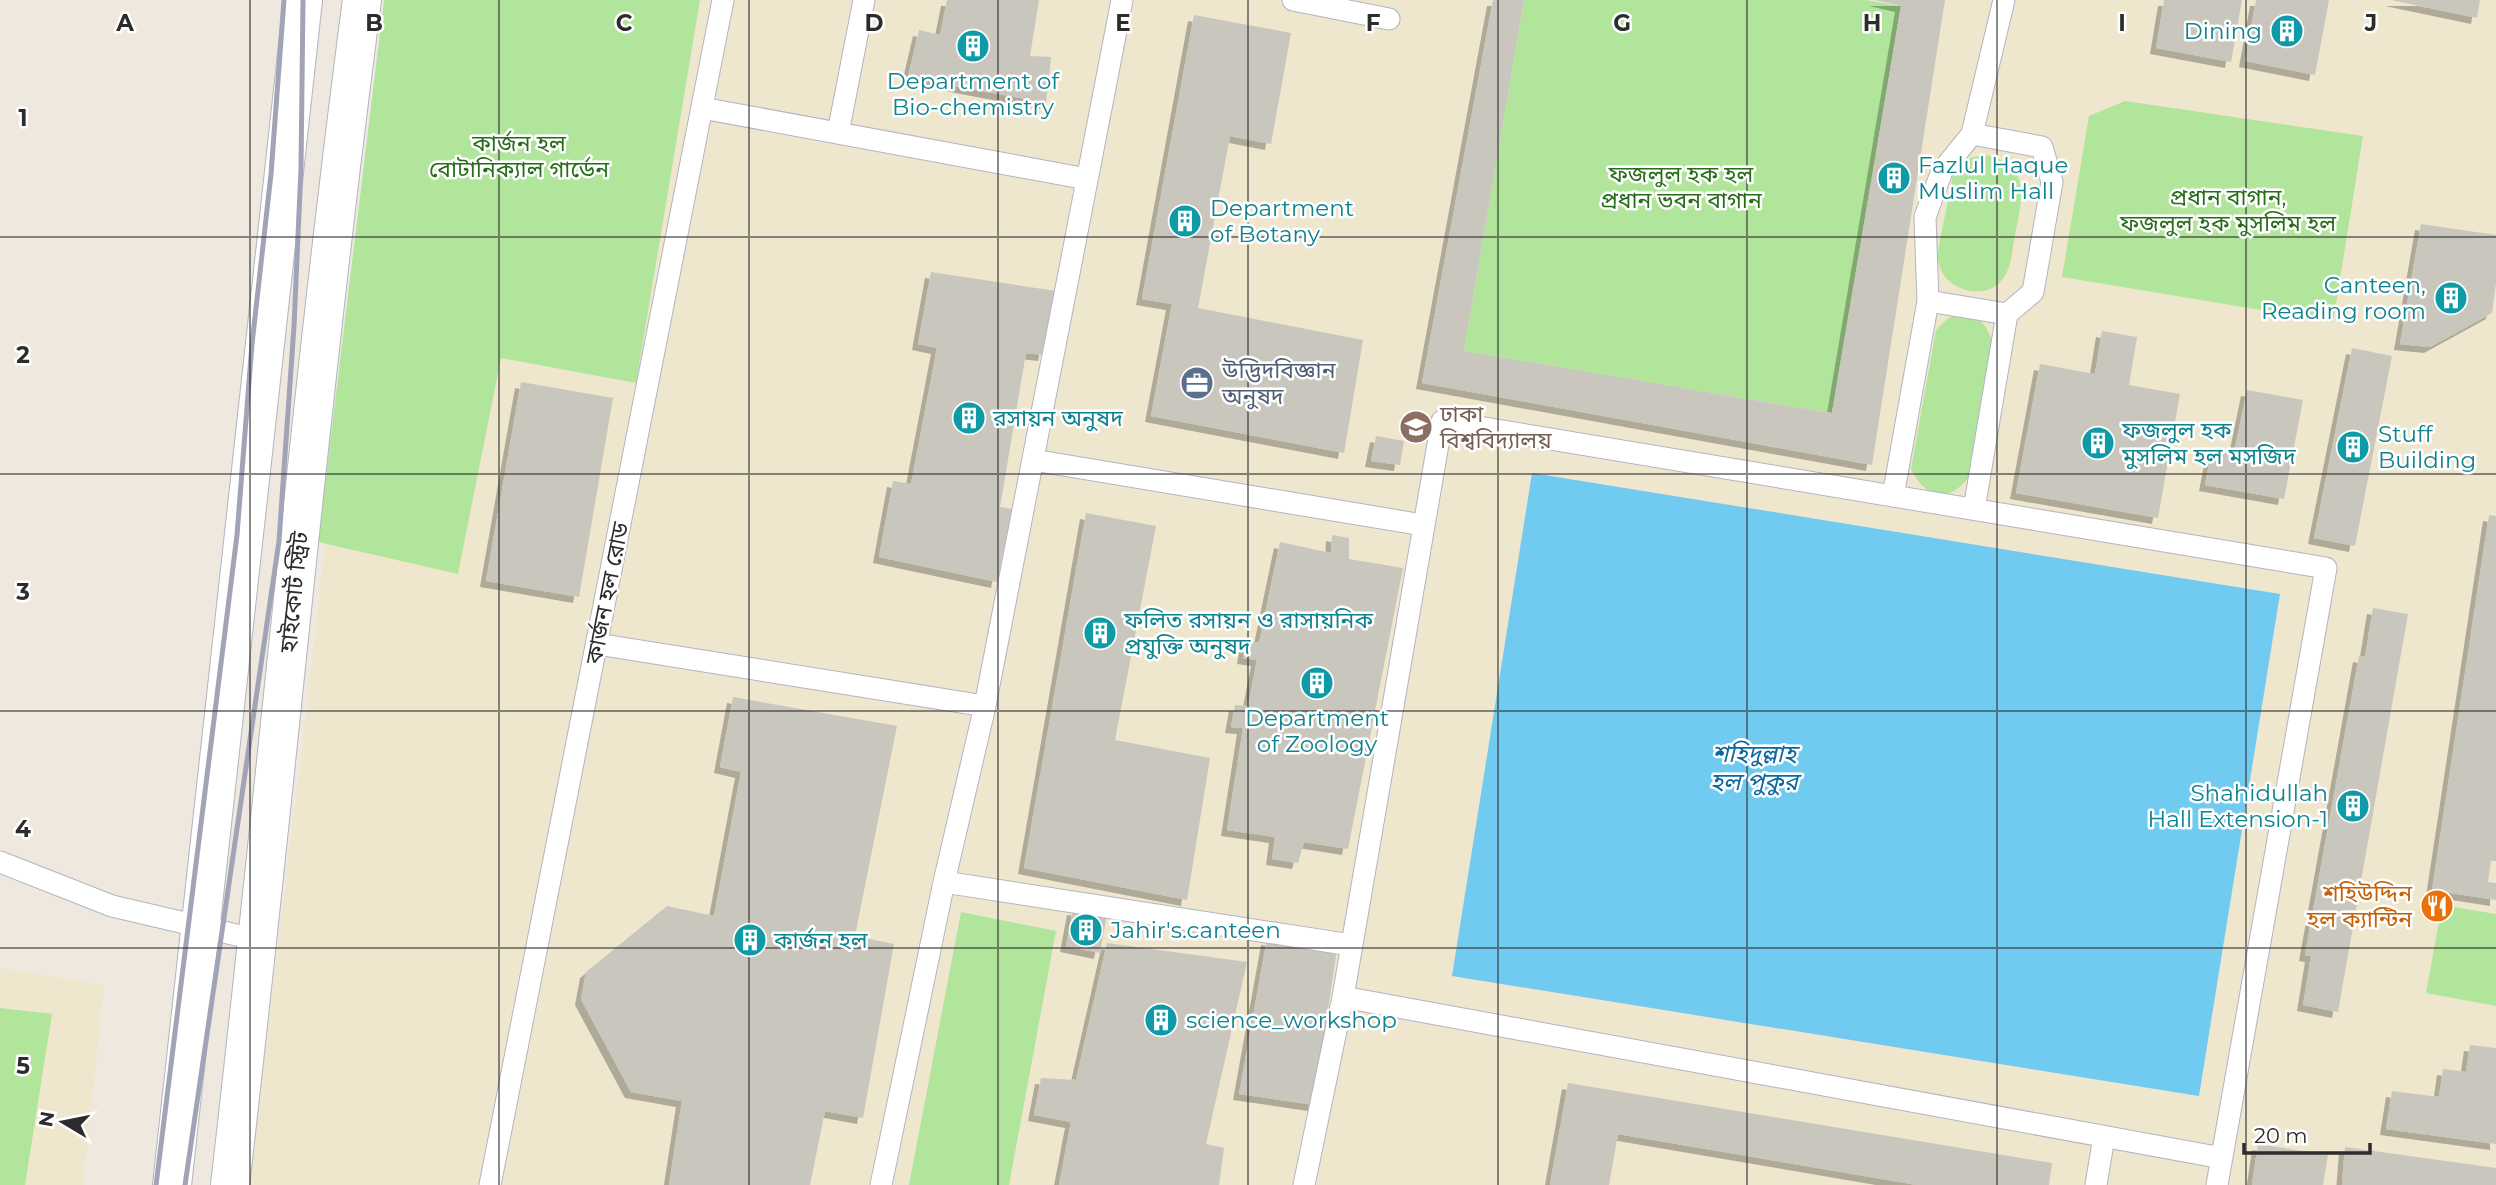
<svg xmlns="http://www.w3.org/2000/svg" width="2496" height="1185" font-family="Montserrat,'Noto Sans Bengali',sans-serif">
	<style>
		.education { fill: #efe6ce }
		.green { fill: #b1e59b }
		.water { fill: #71caf0 }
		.building { fill: #c9c6bd; filter: url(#shadow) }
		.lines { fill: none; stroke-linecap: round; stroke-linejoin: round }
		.lane-casing { stroke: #b2b4c0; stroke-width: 23 }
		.secondary-casing { stroke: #b2b4c0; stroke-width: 40 }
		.lane { stroke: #fff; stroke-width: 21 }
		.secondary { stroke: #fff; stroke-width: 38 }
		.rail { stroke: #a1a3b7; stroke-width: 5 }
		.grid { fill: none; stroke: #2c2c2c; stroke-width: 2; stroke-opacity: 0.55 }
		.labels { text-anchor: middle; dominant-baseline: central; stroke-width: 5; stroke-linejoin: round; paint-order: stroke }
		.culture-label { font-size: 23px; fill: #0d838f; stroke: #fff; text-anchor: start }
		.park-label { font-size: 23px; fill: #286c1a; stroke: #fff }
		.service-label { font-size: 23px; fill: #4e5e75; stroke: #fff; text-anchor: start }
		.education-label { font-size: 23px; fill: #785e54; stroke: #fff; text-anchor: start }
		.street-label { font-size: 23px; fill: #2c2c2c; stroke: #fff }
		.food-label { font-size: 23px; fill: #c56008; stroke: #fff; text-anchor: end }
		.water-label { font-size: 24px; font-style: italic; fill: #0c68a0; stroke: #fff }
		.grid-label { font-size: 23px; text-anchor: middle; font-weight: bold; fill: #2c2c2c; stroke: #fff; stroke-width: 5; stroke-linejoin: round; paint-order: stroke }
	</style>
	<defs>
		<filter id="shadow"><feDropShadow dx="-6" dy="6" stdDeviation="0" flood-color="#0004"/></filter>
	</defs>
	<rect width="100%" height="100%" fill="#eee8df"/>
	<path class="education" d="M389,0H2496V1185H249L311,674L363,179Z
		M0,968L104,985L83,1185H0Z"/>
	<path class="green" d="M384,0H700L636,383L501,358L458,574L318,542Z
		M1524,0H1866L1901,6L1832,413L1464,351Z
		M2125,101L2363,136L2333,322L2062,277L2089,116Z
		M1987,155C2032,167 2022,199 2015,235C2012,250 2012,269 2001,281C1988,297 1960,293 1947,279C1940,272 1939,264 1937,255L1954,170C1964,159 1973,156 1987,155Z
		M1964,313C1981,319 1987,324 1992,342L1969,477C1948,504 1926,499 1911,469L1936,330L1948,318Z
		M2442,905L2496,914V1006L2426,993Z
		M961,912L1056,931L1009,1185H909Z
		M0,1008L52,1014L25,1185H0Z"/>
	<path class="water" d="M1532,473L2280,594L2199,1096L1452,976Z"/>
	<path class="building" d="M947,0H1039L1030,56L1051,57L1046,103L908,77L919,30L940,35Z
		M1493,0H1524L1464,351L1832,413L1901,6L1875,0H1945L1872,465L1422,383Z
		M2164,0H2242L2231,62L2156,48Z
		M2256,0H2329L2315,75L2245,61Z
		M2391,0H2480L2477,18Z
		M1194,15L1291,33L1271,144L1230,136L1198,308L1363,340L1344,453L1151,416L1172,304L1142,299Z
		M2421,224L2496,235V283L2492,313L2430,347L2400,344Z
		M931,272L1056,291L1044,355L1026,353L1000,507L1012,509L997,582L879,557L893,481L911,484L937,348L918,344Z
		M2102,331L2137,337L2129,385L2180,394L2158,518L2016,493L2040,364L2095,374Z
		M2352,348L2392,356L2355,546L2314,538Z
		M521,382L613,398L579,597L486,581Z
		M2247,390L2303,400L2284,499L2205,485L2212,449L2234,453Z
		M1376,436L1404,441L1400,465L1371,461Z
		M1086,513L1156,526L1115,740L1210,758L1187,900L1024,868Z
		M2489,515L2496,516V861H2491L2488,882L2496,883V900L2432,890Z
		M1332,535L1349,538V559L1403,568L1348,849L1304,842L1298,863L1272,859L1275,837L1227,830L1243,728L1231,727L1235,705L1248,706L1257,660L1243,658L1246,641L1259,643L1280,542L1331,553Z
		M2373,608L2408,614L2338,1012L2303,1005L2311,956L2305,955L2359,656L2365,657Z
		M733,697L897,726L855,936L894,944L863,1118L825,1111L810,1185H669L682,1101L631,1092L581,999L586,972L667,906L714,916L741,772L720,767Z
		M1073,909L1107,914L1100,953L1066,946Z
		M1267,939L1337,949L1314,1105L1239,1094Z
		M1107,943L1247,962L1206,1144L1224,1148L1219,1185H1059L1071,1122L1034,1115L1041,1078L1076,1080Z
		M2470,1045L2496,1048V1144L2386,1129L2392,1091L2439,1097L2443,1069L2466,1072Z
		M1568,1083L2052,1163L2049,1185H1917L1618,1134L1609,1185H1550Z
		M2258,1144L2328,1155L2323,1185H2252Z
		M2345,1147L2496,1168V1185H2342Z"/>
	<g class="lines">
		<defs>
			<path id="lane" d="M1293,0L1389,19
				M702,108L1087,179
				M838,133L864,0
				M1972,134L1942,171L1925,217L1928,301L2007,314L2033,292L2052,182L2042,147L1972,134L2004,0
				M1033,460L1423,525
				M1893,496L1928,301
				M1974,509L2007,314
				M597,644L985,706
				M0,862L112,906L258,940
				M944,882L1351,945
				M1343,997L2222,1158
				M490,1185L723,0
				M881,1185L944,882L985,706L1122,0
				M1304,1185L1343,997L1442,421L2326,568L2217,1185
				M2096,1185L2104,1137"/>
			<path id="secondary" d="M172,1185L303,0
				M230,1185C276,790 310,394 362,0"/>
		</defs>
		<use href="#lane" class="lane-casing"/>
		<use href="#secondary" class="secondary-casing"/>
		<use href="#lane" class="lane"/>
		<use href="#secondary" class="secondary"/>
		<path class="rail" d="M156,1185L237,535L252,344L271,174L284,0
			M185,1185L279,541L294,326L301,168L303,0"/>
	</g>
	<path class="grid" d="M250,0V1185M499,0V1185M749,0V1185M998,0V1185M1248,0V1185M1498,0V1185M1747,0V1185M1997,0V1185M2246,0V1185M0,237H2496M0,474H2496M0,711H2496M0,948H2496"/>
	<defs>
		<symbol id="building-disc" viewBox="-11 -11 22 22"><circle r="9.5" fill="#0f9aa8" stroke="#fff"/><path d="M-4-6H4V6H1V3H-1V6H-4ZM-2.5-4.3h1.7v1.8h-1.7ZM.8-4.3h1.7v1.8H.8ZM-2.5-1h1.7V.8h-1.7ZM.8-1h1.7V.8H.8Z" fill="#fff"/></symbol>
		<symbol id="office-disc" viewBox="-11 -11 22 22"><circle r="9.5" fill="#5c6f8a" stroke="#fff"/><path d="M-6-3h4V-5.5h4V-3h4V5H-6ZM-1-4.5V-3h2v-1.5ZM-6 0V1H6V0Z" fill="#fff"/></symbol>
		<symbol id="university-disc" viewBox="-11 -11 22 22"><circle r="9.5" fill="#8d6e63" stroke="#fff"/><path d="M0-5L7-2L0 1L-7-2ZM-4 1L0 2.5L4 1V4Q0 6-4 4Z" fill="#fff"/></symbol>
		<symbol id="restaurant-disc" viewBox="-11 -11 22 22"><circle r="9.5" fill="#e8710a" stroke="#fff"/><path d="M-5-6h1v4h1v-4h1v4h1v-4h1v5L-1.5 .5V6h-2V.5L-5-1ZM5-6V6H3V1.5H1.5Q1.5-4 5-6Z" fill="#fff"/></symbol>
	</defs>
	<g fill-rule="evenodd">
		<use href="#building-disc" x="2268" y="12" width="38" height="38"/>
		<use href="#building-disc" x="954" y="27" width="38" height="38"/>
		<use href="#building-disc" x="1875" y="159" width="38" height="38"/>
		<use href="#building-disc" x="1166" y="202" width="38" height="38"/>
		<use href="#building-disc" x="2432" y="279" width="38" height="38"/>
		<use href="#office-disc" x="1178" y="364" width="38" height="38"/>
		<use href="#building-disc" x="950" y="399" width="38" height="38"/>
		<use href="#university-disc" x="1397" y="408" width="38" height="38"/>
		<use href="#building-disc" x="2079" y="424" width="38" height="38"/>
		<use href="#building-disc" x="2334" y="428" width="38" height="38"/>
		<use href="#building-disc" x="1081" y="614" width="38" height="38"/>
		<use href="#building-disc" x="1298" y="664" width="38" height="38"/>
		<use href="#building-disc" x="2334" y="787" width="38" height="38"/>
		<use href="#restaurant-disc" x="2418" y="887" width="38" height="38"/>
		<use href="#building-disc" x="1067" y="911" width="38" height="38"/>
		<use href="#building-disc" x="731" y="921" width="38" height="38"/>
		<use href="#building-disc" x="1142" y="1001" width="38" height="38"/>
	</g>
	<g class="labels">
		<g class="culture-label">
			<text x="2262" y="31" text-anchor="end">Dining</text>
			<text x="973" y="81" text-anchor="middle">Department of<tspan x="973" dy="26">Bio-chemistry</tspan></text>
			<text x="1918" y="165">Fazlul Haque<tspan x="1918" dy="26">Muslim Hall</tspan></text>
			<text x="1210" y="208">Department<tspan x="1210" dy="26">of Botany</tspan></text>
			<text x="2426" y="285" text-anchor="end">Canteen,<tspan x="2426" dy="26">Reading room</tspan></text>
			<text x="993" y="418">রসায়ন অনুষদ</text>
			<text x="2122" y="430">ফজলুল হক<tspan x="2122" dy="26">মুসলিম হল মসজিদ</tspan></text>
			<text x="2378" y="434">Stuff<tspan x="2378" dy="26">Building</tspan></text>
			<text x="1124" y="620">ফলিত রসায়ন ও রাসায়নিক<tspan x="1124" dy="26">প্রযুক্তি অনুষদ</tspan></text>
			<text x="1317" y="718" text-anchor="middle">Department<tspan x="1317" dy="26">of Zoology</tspan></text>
			<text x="2328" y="793" text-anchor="end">Shahidullah<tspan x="2328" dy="26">Hall Extension-1</tspan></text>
			<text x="1110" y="930">Jahir's.canteen</text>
			<text x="774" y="940">কার্জন হল</text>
			<text x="1186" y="1020">science_workshop</text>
		</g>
		<g class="park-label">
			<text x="519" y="143">কার্জন হল<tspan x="519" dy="26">বোটানিক্যাল গার্ডেন</tspan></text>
			<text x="1681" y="174">ফজলুল হক হল<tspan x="1681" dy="26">প্রধান ভবন বাগান</tspan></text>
			<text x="2228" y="197">প্রধান বাগান,<tspan x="2228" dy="26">ফজলুল হক মুসলিম হল</tspan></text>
		</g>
		<g class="service-label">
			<text x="1222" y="370">উদ্ভিদবিজ্ঞান<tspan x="1222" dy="26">অনুষদ</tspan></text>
		</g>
		<g class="education-label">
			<text x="1440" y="414">ঢাকা<tspan x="1440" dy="26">বিশ্ববিদ্যালয়</tspan></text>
		</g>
		<g class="street-label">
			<text transform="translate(294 592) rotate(-84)">হাইকোর্ট স্ট্রিট</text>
			<text transform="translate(607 593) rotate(-79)">কার্জন হল রোড</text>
		</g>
		<g class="food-label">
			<text x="2412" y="893">শহিউদ্দিন<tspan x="2412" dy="26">হল ক্যান্টিন</tspan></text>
		</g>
		<g class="water-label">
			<text x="1754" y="753">শহিদুল্লাহ<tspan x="1754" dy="28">হল পুকুর</tspan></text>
		</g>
	</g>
	<g class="grid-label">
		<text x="125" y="31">A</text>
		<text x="374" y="31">B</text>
		<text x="624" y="31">C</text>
		<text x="874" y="31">D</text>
		<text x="1123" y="31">E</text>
		<text x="1373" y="31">F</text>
		<text x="1622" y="31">G</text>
		<text x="1872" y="31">H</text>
		<text x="2122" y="31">I</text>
		<text x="2371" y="31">J</text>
		<text x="23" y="126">1</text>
		<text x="23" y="363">2</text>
		<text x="23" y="600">3</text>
		<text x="23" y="837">4</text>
		<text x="23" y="1074">5</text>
	</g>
	<g transform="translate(63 1122) rotate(280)" stroke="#ffffff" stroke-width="5" paint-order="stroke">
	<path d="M0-5L12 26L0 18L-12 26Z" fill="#2c2c2c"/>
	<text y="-10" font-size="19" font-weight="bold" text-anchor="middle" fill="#2c2c2c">N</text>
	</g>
	<path d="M2244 1143v10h126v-10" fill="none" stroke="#2c2c2c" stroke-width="3.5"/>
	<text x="2254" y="1143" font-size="21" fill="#2c2c2c" stroke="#ffffff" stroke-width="5" paint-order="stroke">20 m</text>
</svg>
